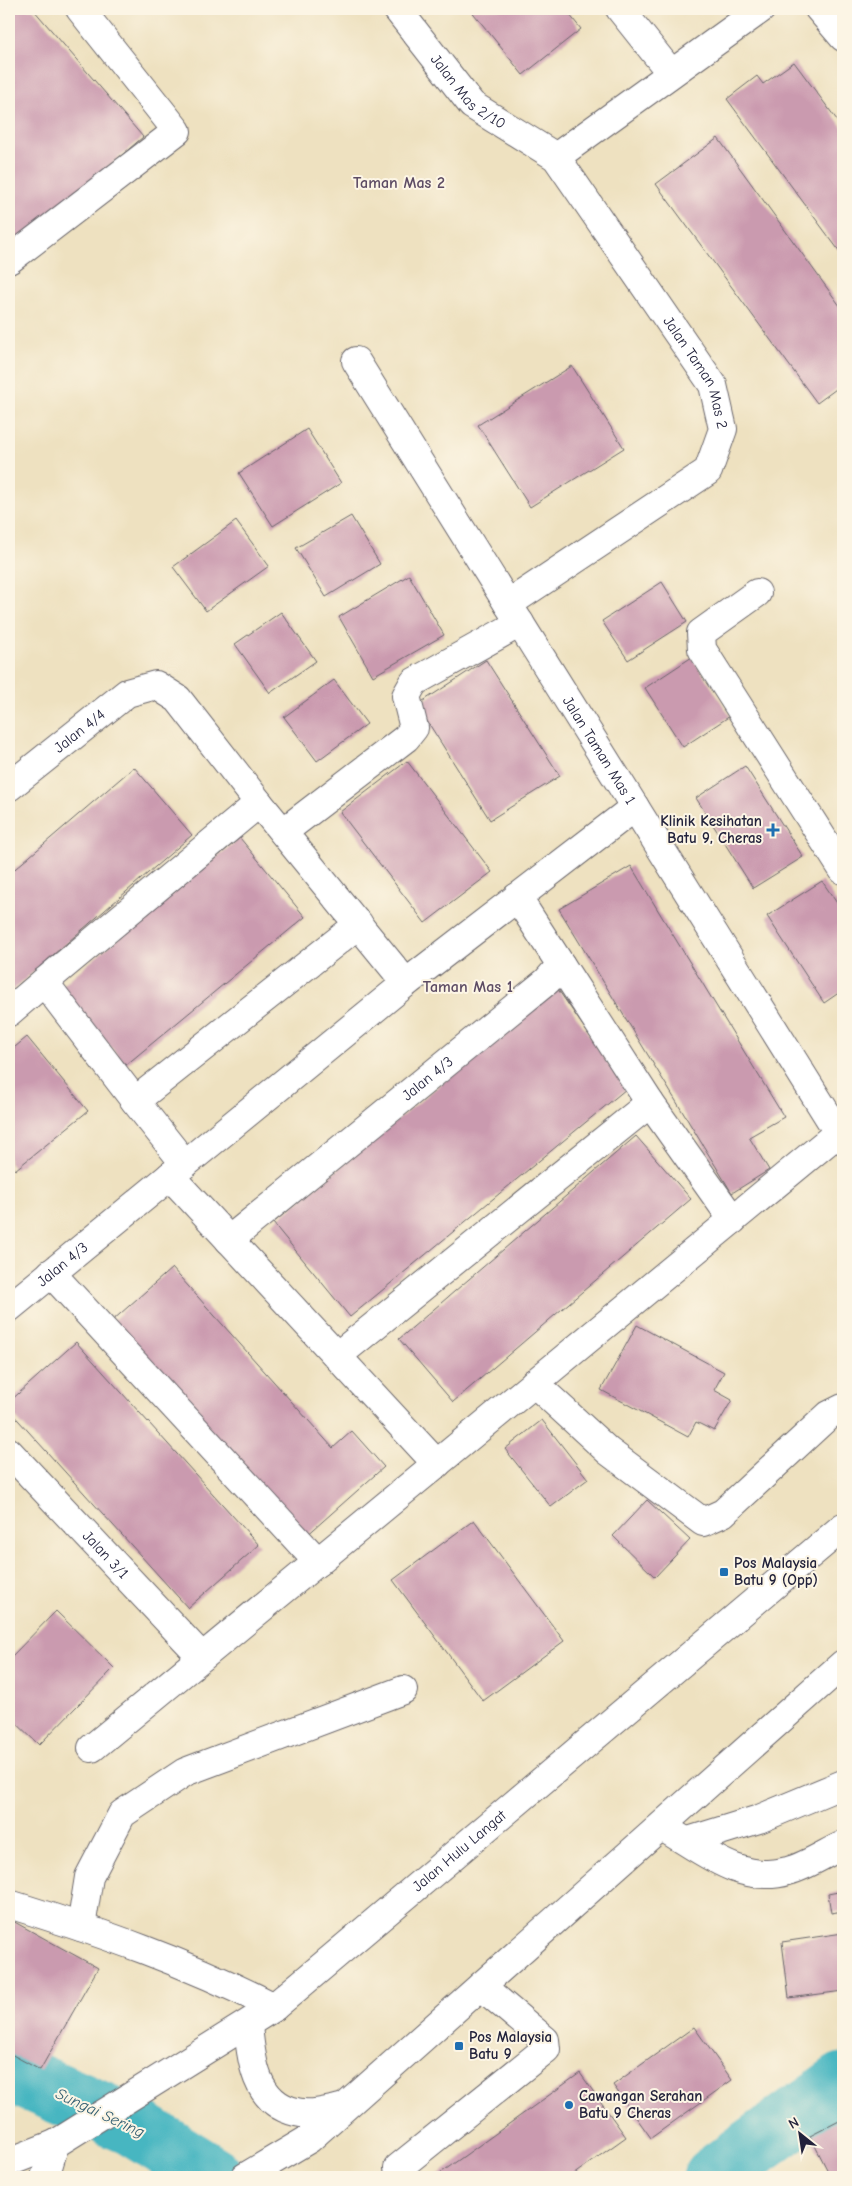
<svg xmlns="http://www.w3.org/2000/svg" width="852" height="2186" font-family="'Comic Neue',sans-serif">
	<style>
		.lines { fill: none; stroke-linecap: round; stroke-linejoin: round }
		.river { stroke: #47b6c1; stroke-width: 61 }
		.building { fill: #ca9aaf }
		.minor-casing { stroke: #69656a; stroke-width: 30 }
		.major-casing { stroke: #69656a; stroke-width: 30 }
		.minor { stroke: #fff; stroke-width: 28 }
		.major { stroke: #fff; stroke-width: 28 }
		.poi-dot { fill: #1f6fb2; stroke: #fcf5e5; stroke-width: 2 }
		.labels { text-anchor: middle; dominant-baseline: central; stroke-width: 4; stroke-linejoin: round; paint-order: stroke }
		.street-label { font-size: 15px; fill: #22223b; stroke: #fcf5e5 }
		.poi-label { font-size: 15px; font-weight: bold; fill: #22223b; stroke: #fcf5e5; text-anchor: start }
		.neighbourhood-label { font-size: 16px; font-weight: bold; fill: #5d4c64; stroke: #fcf5e5 }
		.water-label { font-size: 16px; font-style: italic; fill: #315d71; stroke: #fcf5e5 }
	</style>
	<rect width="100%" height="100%" fill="#fcf5e5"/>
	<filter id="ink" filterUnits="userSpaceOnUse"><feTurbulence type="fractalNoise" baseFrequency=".02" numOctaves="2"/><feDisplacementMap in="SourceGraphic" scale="10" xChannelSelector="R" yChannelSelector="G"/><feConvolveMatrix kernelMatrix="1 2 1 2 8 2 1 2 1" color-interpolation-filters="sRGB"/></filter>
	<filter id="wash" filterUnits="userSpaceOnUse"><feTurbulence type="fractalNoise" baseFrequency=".0096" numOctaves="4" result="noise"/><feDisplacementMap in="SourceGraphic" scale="20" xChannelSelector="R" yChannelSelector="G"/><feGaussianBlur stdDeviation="1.12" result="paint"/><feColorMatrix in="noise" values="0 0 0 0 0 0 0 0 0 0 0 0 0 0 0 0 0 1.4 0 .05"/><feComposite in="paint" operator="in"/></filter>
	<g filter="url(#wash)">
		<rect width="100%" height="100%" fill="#eee1c0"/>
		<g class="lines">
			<path class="river" d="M9,2072L131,2125L214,2177
				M713,2177L843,2083"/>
		</g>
		<g id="blocks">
			<path class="building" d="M9,9H33L143,137L9,252Z
				M470,9H565L581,29L523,75Z
				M794,62L843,128V256L727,99L757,76L763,84Z
				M718,138L843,310V384L817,403L656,184Z
				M572,366L624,448L530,507L478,425Z
				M307,429L341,483L273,526L239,473Z
				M351,516L380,564L326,597L296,548Z
				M236,521L269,566L206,611L173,567Z
				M409,575L444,635L373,676L339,617Z
				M662,582L687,622L628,660L602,621Z
				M281,612L316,661L270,693L235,644Z
				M692,657L730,716L683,747L645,688Z
				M486,660L560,776L490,820L417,705Z
				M334,680L367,724L317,761L284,717Z
				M407,761L492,872L425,923L340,812Z
				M745,766L803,857L753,888L696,798Z
				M134,767L192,835L9,993V874Z
				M240,838L305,917L126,1065L60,987Z
				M631,866L784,1117L749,1137L769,1170L732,1193L559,909Z
				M822,881L843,912V990L824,1003L767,916Z
				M557,988L626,1089L350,1317L273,1223Z
				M27,1037L88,1111L15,1170L9,1163V1052Z
				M636,1136L691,1199L453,1402L399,1339Z
				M172,1268L333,1448L352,1431L384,1467L305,1537L112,1321Z
				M637,1325L724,1372L714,1390L732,1400L714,1431L696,1422L688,1437L601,1390Z
				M76,1342L259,1545L188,1608L9,1410V1402Z
				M542,1420L588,1479L551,1507L505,1449Z
				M647,1500L690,1540L655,1577L613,1536Z
				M474,1520L564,1641L483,1701L393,1580Z
				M56,1611L114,1668L39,1745L9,1716V1659Z
				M843,1891V1911L831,1913L828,1894Z
				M9,1919L98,1968L40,2070L9,2053Z
				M843,1933V1991L789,1998L782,1942Z
				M694,2027L732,2080L651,2138L613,2085Z
				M580,2073L626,2137L570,2177H435Z
				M843,2119V2177H831L810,2136Z"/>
		</g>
	</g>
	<g filter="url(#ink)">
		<use href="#blocks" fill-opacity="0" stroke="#69656a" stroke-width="1"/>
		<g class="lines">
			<defs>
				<g id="minor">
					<path id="s1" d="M397,9L472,105L556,157L713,385L723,429L708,471L508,604"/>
					<path d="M620,9L671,73"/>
					<path d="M819,9L843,37"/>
					<path d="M556,157L761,9"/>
					<path d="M9,260L177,131L80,9"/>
					<path id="s2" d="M356,361L843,1140"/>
					<path d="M757,593L701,633L702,649L843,870"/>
					<path id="s3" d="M9,787L127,693L156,685L178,699L259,803L406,983"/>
					<path d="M283,832L406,738L414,728L406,696L414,682L520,623"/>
					<path d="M561,965L650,1103"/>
					<path d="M44,982L259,803"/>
					<path d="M9,1012L44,982L135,1101"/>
					<path d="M185,1164L135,1101L359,924"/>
					<path d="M170,1176L437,1464"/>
					<path id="s4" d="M229,1240L547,981L561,965L517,897"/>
					<path d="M51,1273L318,1562"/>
					<path id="s5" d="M9,1308L406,983L635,807"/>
					<path d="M337,1356L650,1103L733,1220"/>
					<path d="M534,1383L608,1451L703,1522L723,1513L829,1415L843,1408"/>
					<path id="s6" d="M9,1452L202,1657"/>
					<path d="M92,1748L839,1132"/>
					<path d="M662,1827C701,1849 741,1885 788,1871C807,1866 826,1853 843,1845"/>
					<path d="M688,1841L759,1819L843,1784"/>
					<path d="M9,1904C100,1932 189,1963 274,2007"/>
					<path d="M81,1927L89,1877L122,1814L185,1772L403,1690"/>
					<path d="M398,2168L546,2049L545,2040L481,1986"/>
				</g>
				<g id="major">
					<path d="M248,2025C251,2059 255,2103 296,2112C310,2116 327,2111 341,2108"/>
					<path id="s7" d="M9,2162L55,2144L274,2007L843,1527"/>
					<path d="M45,2177L55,2144"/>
					<path d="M245,2177L309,2139L843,1664"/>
				</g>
			</defs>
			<use href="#minor" class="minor-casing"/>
			<use href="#major" class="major-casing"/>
			<use href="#minor" class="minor"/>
			<use href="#major" class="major"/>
		</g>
	</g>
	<g class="poi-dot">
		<path d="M770.5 822.5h5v5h5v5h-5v5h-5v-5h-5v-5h5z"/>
		<rect x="719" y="1567" width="10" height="10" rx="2.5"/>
		<rect x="454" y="2041" width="10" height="10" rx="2.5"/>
		<circle cx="569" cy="2105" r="5"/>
	</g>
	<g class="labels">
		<g class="street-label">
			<text stroke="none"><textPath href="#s1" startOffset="110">Jalan Mas 2/10</textPath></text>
			<text stroke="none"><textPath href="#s1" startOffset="479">Jalan Taman Mas 2</textPath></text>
			<text stroke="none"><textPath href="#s3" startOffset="90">Jalan 4/4</textPath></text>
			<text stroke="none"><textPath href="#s2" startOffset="459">Jalan Taman Mas 1</textPath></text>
			<text stroke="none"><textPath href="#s4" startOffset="256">Jalan 4/3</textPath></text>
			<text stroke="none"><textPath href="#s5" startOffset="69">Jalan 4/3</textPath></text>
			<text stroke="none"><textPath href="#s6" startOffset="141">Jalan 3/1</textPath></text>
			<text stroke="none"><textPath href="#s7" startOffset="550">Jalan Hulu Langat</textPath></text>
		</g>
		<g class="poi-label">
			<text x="762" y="821" text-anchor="end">Klinik Kesihatan<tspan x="762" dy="17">Batu 9, Cheras</tspan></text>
			<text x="734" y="1563">Pos Malaysia<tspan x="734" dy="17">Batu 9 (Opp)</tspan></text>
			<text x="469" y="2037">Pos Malaysia<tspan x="469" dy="17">Batu 9</tspan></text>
			<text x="579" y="2096">Cawangan Serahan<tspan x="579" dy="17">Batu 9 Cheras</tspan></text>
		</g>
		<g class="neighbourhood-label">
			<text x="399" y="183">Taman Mas 2</text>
			<text x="468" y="987">Taman Mas 1</text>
		</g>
		<g class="water-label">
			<text transform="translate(100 2113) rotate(25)">Sungai Sering</text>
		</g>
	</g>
	<rect width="852" height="2186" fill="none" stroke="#fcf5e5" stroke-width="30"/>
	<g transform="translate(800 2134) rotate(330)" stroke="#fcf5e5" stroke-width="4" paint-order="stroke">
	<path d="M0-4L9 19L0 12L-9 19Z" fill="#22223b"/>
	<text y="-8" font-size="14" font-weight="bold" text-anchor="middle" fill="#22223b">N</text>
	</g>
</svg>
